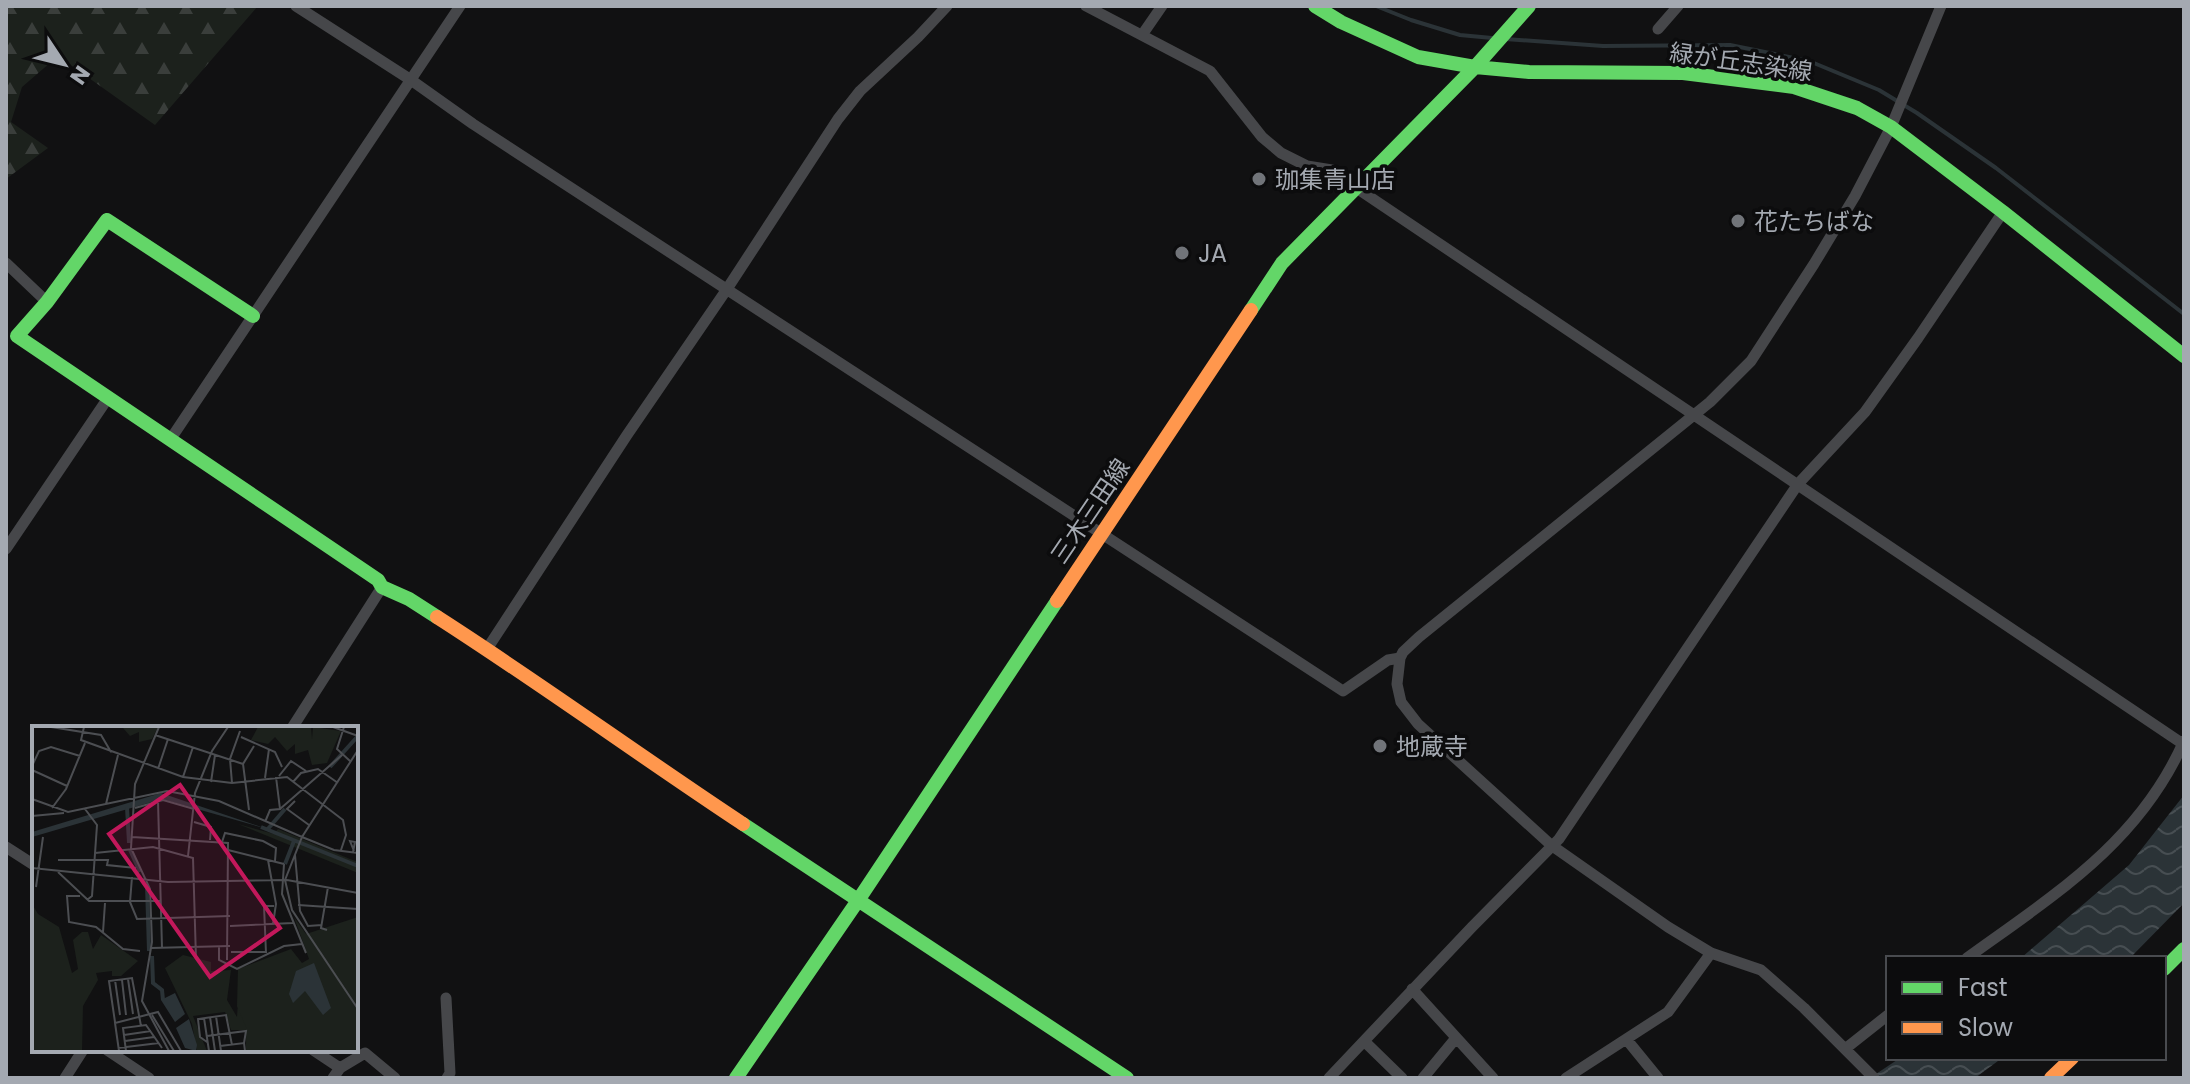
<svg xmlns="http://www.w3.org/2000/svg" width="2190" height="1084" font-family="Poppins,'Noto Sans JP',sans-serif">
	<style>
		.forest { fill: url(#forest-firs) }
		.water { fill: url(#water-waves) }
		.lines { fill: none; stroke-linecap: round; stroke-linejoin: round }
		.stream { stroke: #2b3337; stroke-width: 4 }
		.street { stroke: #46474a; stroke-width: 11 }
		.fast { stroke: #63d668; stroke-width: 14 }
		.slow { stroke: #ff974d; stroke-width: 14 }
		.poi-dot { fill: #717479; stroke: #0c0c0d; stroke-width: 3 }
		.labels { text-anchor: middle; dominant-baseline: central; stroke-width: 7; stroke-linejoin: round; paint-order: stroke }
		.street-label { font-size: 24px; fill: #a4a9b1; stroke: #0c0c0d }
		.poi-label { font-size: 24px; fill: #a4a9b1; stroke: #0c0c0d; text-anchor: start }
		.inset-river { fill: none; stroke: #2b3337; stroke-width: 4 }
		.inset-road { fill: none; stroke: #4c4e52; stroke-width: 2 }
		.view { fill: #c2185b; fill-opacity: 0.15; stroke: #c2185b; stroke-width: 4 }
		.inset-edge { fill: none; stroke: #a4a9b1; stroke-width: 4 }
	</style>
	<defs>
		<pattern id="forest-firs" width="22" height="20" patternUnits="userSpaceOnUse" patternTransform="scale(2)"><rect width="22" height="20" fill="#1c211c"/><path d="M5 1l3.5 6h-7zM16 11l3.5 6h-7z" fill="#3a3e3b"/></pattern>
		<pattern id="water-waves" width="16" height="10" patternUnits="userSpaceOnUse" patternTransform="scale(2)"><rect width="16" height="10" fill="#2b3337"/><path d="M0 5q4-4 8 0t8 0" fill="none" stroke="#474e52"/></pattern>
	</defs>
	<rect width="100%" height="100%" fill="#111112"/>
	<path class="forest" d="M6,6H258L155,125L58,56L22,87L11,122L48,148L6,179Z"/>
	<path class="water" d="M2184,795V903L2130,958H2021L2129,865Z
		M1900,1058H2002L1975,1078H1870Z"/>
	<g class="lines">
		<path class="stream" d="M1376,6L1411,20L1460,35L1492,38
			M1505,39L1603,46L1730,45L1809,61L1879,90L1917,113L1996,168L2184,314"/>
		<path class="street" d="M296,6L411,80L473,124L1343,691L1388,660L1400,658
			M1086,6L1210,71L1262,137L1281,153L1307,166L1332,170L1355,187L2183,744
			M1658,29L1678,6
			M1142,35L1162,6
			M6,263L47,302
			M170,440L460,6
			M6,549L108,398
			M487,649L627,435L727,289L838,119L860,91L918,37L947,6
			M292,728L382,587
			M6,847L34,865
			M1967,958C2054,895 2139,843 2184,741
			M1412,989L1493,1078
			M446,998L450,1073L447,1078
			M1627,1040L1658,1078
			M1364,1041L1402,1078
			M1845,1049L1888,1015
			M107,1050L149,1078
			M313,1050L340,1068L333,1078
			M340,1068L365,1053L395,1078
			M65,1078L83,1050
			M1329,1078L1472,927L1559,839L1798,484L1865,412L1918,338L2003,212
			M1423,1078L1456,1038
			M1566,1078L1668,1012L1711,953
			M1874,1078L1804,1008L1761,970L1711,953L1668,927L1551,845L1418,724L1401,702L1397,684L1400,658L1403,652L1419,637L1710,402L1751,361L1814,264L1855,196L1891,127L1941,6"/>
		<path class="fast" d="M1315,6L1341,22L1418,57L1475,67L1529,72L1683,73L1794,87L1857,108L1891,127L2003,212L2184,356
			M1251,310L1282,263L1475,67L1529,6
			M253,316L107,220L47,302L17,336L378,580L382,587L409,599L437,617
			M743,824L1127,1078
			M2164,969L2184,949
			M736,1078L859,899L1057,601"/>
		<path class="slow" d="M1057,601L1251,310
			M437,617C540,683 640,756 743,824
			M2051,1078L2072,1058"/>
	</g>
	<g class="poi-dot">
		<circle cx="1259" cy="179" r="8"/>
		<circle cx="1738" cy="221" r="8"/>
		<circle cx="1182" cy="253" r="8"/>
		<circle cx="1380" cy="746" r="8"/>
	</g>
	<g class="labels">
		<g class="street-label">
			<text transform="translate(1741 62) rotate(8)">緑が丘志染線</text>
			<text transform="translate(1090 511) rotate(-56)">三木三田線</text>
		</g>
		<g class="poi-label">
			<text x="1275" y="179">珈集青山店</text>
			<text x="1754" y="221">花たちばな</text>
			<text x="1198" y="253">JA</text>
			<text x="1396" y="746">地蔵寺</text>
		</g>
	</g>
	<g transform="translate(32 726)">
		<rect width="326" height="326" fill="#111112"/>
		<path d="M126,1L120,13L107,16V6L98,10L91,2ZM226,1H279L280,13L281,1L309,5L295,37L280,39L276,24L263,28V18L255,25L243,11L236,18L219,14ZM206,98L242,108L246,103L318,133L326,136V147ZM0,178L6,188L27,201L40,247L46,243L41,214L50,206H56L61,223L69,209L106,235L89,250H80V245L64,247L66,254L51,280L50,325H0ZM151,229L179,236V245L199,244L195,274L205,291L208,242L250,325H214V304H199L193,286L161,290L175,325H165L160,298L133,242Z" fill="#1c211c"/>
		<path d="M262,191L274,208L326,191V325H215L214,301L205,280L206,243L259,223L270,237L277,233Z" fill="#1c211c"/>
		<path d="M129,67L235,103L130,73L0,111V106ZM282,237L299,282L291,289L273,265L261,277L257,268L264,245ZM143,267L153,288L143,296L129,274ZM157,293L165,319L164,325L153,322L144,302Z" fill="#2b3337"/>
		<path class="inset-river" d="M298,41L326,10M95,81L97,117M229,101L326,140M235,104L253,83M98,124L108,146M253,138L262,115M115,159L117,225M120,230L121,257L130,264L131,274"/>
		<path class="inset-road" d="M19,1L69,9L79,26M52,1L49,14L151,51L200,57L255,51L311,94L314,109L309,124M127,1L103,58L99,122L118,163L120,216L110,275L137,325M301,1L326,10M312,1L305,23L318,35M123,9L211,38M209,11L243,26L250,41M326,24L270,111L253,154L260,184L326,283M0,40L7,25L19,21L48,30M126,43L136,13M0,44L35,60M247,50L259,35L274,45M151,51L161,21M233,52L237,23M179,56L183,29M261,56L269,47L286,43L306,57M200,57L198,33L208,5M0,73L36,86L135,65L187,75L270,111M126,75L130,222M263,75L255,83L277,99M74,78L86,29M20,82L34,63L53,17M103,82L131,74L162,83M53,83L65,99L60,170L55,174M248,83L310,29M217,84L211,38L222,20M0,90L32,87M162,96L179,101L178,114M233,96L238,84L248,83L244,51M100,111L196,117L195,234M270,111L302,124L326,127M190,116L193,107L231,115L244,122L243,135M196,124L252,138M321,126L323,116L318,115L322,125M63,127L121,121L161,132L164,233M263,129L268,185L276,200L290,199M156,130L163,67L180,25L196,1M26,134H76L75,139L104,142M236,134L244,178L241,198M252,138L250,168L274,227M0,142L136,156L255,154M26,146L57,175H128M100,151L98,176L105,193L198,190M255,154L326,167M4,161L11,111M48,170H35L37,196L64,201L91,223L108,225M266,179L326,183M198,200L261,197M295,204L289,202L296,161M71,206L73,177M187,220V234L205,243L252,220L270,218M119,222L198,220M199,226H233M234,227L232,180H242M96,253L101,288M83,254L88,289M90,254L94,289M120,289L142,325M184,290L189,325M178,291L183,325M172,292L177,325M83,296L77,255L100,252L109,300M92,309L119,305M175,310L214,305L212,317M93,315L122,311M175,316L168,311L166,293L194,289L200,319M188,320L212,317L213,325M86,322L127,317M87,325L83,297L126,286L149,325M94,325L91,302L114,299L130,322"/>
		<path class="view" d="M148,59L248,202L178,251L77,108Z"/>
		<rect width="326" height="326" class="inset-edge"/>
	</g>
	<rect width="2190" height="1084" fill="none" stroke="#a4a9b1" stroke-width="16"/>
	<rect x="1886" y="956" width="280" height="104" fill="#0c0c0d" stroke="#494b4f" stroke-width="2"/>
	<rect x="1902" y="982" width="40" height="12" fill="#63d668" stroke="#494b4f" stroke-width="2"/>
	<text x="1958" y="996" font-size="24" fill="#a4a9b1">Fast</text>
	<rect x="1902" y="1022" width="40" height="12" fill="#ff974d" stroke="#494b4f" stroke-width="2"/>
	<text x="1958" y="1036" font-size="24" fill="#a4a9b1">Slow</text>
	<g transform="translate(64 64) rotate(125)" stroke="#0c0c0d" stroke-width="6" paint-order="stroke">
	<path d="M0-6L14 30L0 20L-14 30Z" fill="#a4a9b1"/>
	<text y="-12" font-size="22" font-weight="bold" text-anchor="middle" fill="#a4a9b1">N</text>
	</g>
</svg>
